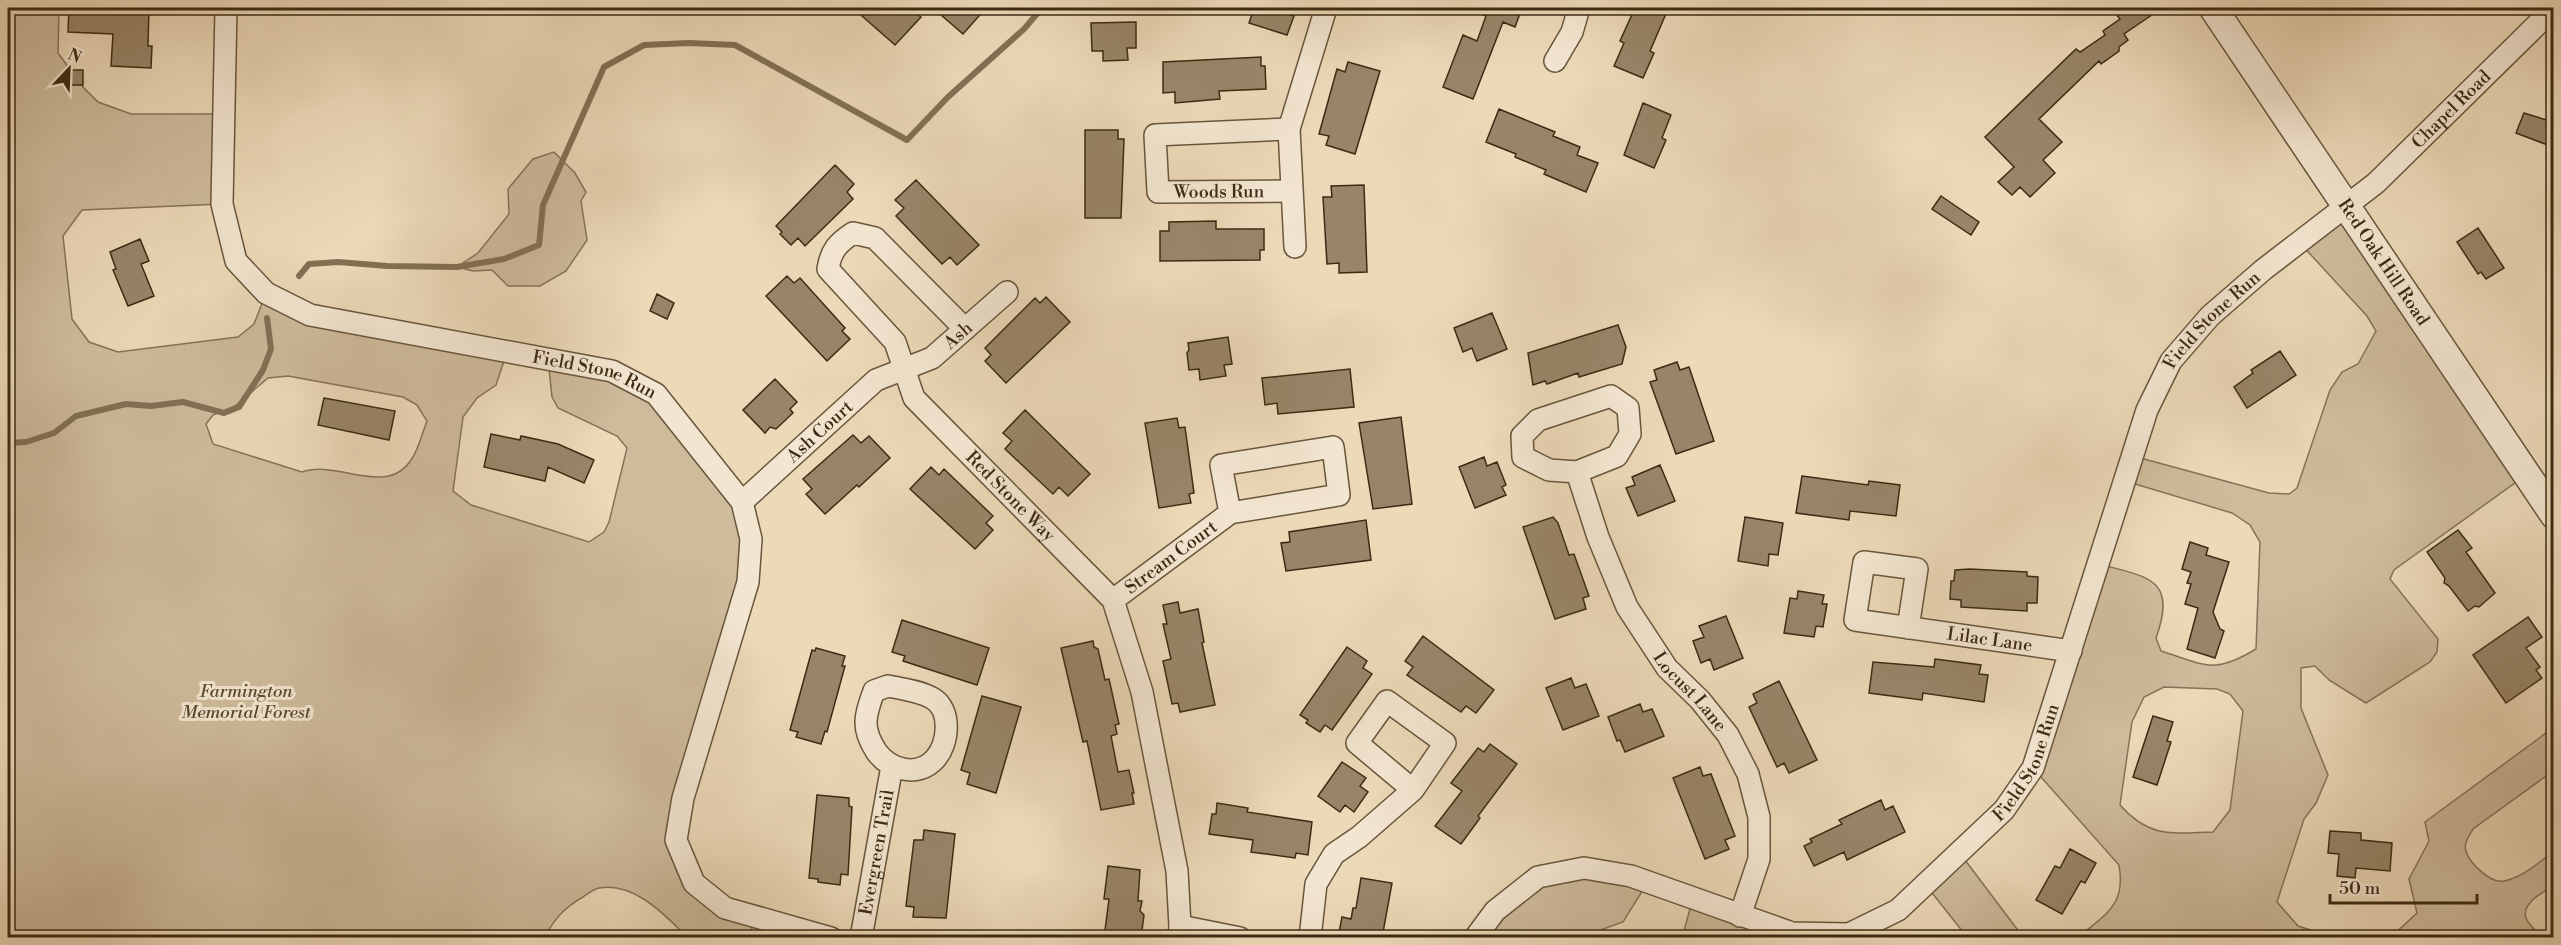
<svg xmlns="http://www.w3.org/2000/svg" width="2561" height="945" font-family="'Libre Bodoni',serif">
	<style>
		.green { fill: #cebb9c; stroke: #857358; stroke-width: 1.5; fill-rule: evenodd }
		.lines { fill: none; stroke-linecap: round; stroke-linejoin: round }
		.stream { stroke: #827054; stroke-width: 6 }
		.building { fill: #988569; stroke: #3c2b13; stroke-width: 1.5 }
		.minor-casing { stroke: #68563c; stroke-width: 24 }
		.tertiary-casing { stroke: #68563c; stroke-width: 30 }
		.minor { stroke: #f3e6d1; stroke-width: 21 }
		.tertiary { stroke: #f3e6d1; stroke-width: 27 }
		.labels { text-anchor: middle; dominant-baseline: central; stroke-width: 6; stroke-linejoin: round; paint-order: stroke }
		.street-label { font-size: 18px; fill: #3c2b13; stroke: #f3e6d1 }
		.park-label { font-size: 18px; font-style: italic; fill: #59482e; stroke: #f3e6d1 }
	</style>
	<rect width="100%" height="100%" fill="#ecd9b8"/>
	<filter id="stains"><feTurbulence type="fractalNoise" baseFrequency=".00333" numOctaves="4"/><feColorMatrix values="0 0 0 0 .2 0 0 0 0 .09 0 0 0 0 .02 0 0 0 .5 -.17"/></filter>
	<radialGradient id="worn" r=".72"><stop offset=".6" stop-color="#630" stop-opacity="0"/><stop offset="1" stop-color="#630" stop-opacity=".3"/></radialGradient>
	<path class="green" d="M8,8H59L58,53L83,87L98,102L131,114H224L222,204L82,210L63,236L72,319L89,342L118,352L238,337L254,324L266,293L310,315L507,352L496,385L477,398L463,417L453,491L471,505L589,542L604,532L609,522L627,448L617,436L558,408L552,397L548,359L656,394L742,502L751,539L676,840L694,883L756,916L749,937H680V930C660,910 631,882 599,888C594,889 587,894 583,897C565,907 554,919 545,937H8ZM288,376L403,397L417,405L427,421C422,433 419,449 411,460C386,498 337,459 302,472L213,444L206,424L213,415L235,406L268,378Z
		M554,152L575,173L586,192L581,201L587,240L566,271L540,286H508L492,270L473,271L457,267L478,253L509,214L508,189L533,159Z
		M2347,208L2526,475L2394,570L2390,579L2438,639L2437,652L2430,662L2366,703L2329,680L2315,666L2301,668V708L2328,775L2316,803L2304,819L2277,902L2298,926L2333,937H2079C2106,913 2126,906 2119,865L2033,768L2099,564C2146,577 2178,577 2156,638L2161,651C2206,665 2213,675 2256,649L2260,542L2250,525L2232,513L2125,481L2133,456L2269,493L2289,494L2297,488L2330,390L2342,372L2358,364L2376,331L2367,316L2300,243ZM2164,687L2217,689L2230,694L2243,711L2230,810L2213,832C2173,833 2150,839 2120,805L2132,722L2144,697Z
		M2553,728V771L2473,829C2470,835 2463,843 2466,851C2469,863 2491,884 2504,881C2523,877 2538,863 2553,852V886C2544,892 2521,903 2526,918C2528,924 2537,932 2542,937H2391L2417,913L2409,879L2429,841L2425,822Z
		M1959,852L2023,937H1967L1925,884Z
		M1584,868L1648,882L1623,922L1595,932L1588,937L1475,938L1538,877Z
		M1693,898L1851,938H1682Z"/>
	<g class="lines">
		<path class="stream" d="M299,276L309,264L338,262L387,266L457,267L504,259L539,245L543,205L604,67L644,45L689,43L735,45L907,140L948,97L1024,29L1042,8
			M8,443L26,442L54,433L76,416L126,404L151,406L183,402L224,413L239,407L263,370L271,349L267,318"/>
	</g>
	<path class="building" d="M69,8H149L148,46H152L151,68L111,66L113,34L68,32Z
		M853,8H910L921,17L895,45Z
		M933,8H986L963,34Z
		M1254,8H1285L1283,13L1294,16L1287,35L1249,23Z
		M1467,8H1522L1515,27L1503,22L1473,99L1443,87L1463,35L1477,41L1486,16Z
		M1635,8H1662L1660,13L1665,16L1650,51L1654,53L1643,78L1614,66L1624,43L1620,41Z
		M2111,8H2162L2124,34L2128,40L2119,47V51L2101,64L2099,61L2039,119L2062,142L2043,160L2055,173L2030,197L2020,187L2012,195L1998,182L2014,167L1985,137L2076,49L2080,52L2105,35L2103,31L2120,19Z
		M1136,22V48H1127L1128,60L1103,61V51H1092L1091,23Z
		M1261,57V66H1265L1266,89L1219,91L1220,99L1175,103V92L1163,93V62Z
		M1348,62L1380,71L1355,154L1326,145L1329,136L1319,134L1337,69L1345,72Z
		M65,70H83V85H65Z
		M1643,103L1671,115L1662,138L1666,140L1654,168L1624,155Z
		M1499,109L1555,132L1553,136L1580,147L1577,155L1598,163L1586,192L1544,174L1546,170L1515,157L1516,154L1486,142Z
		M2524,113L2553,122V147L2516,133Z
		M1085,130H1118V139H1124L1121,218H1085Z
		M835,165L854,184L847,192L853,199L805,246L798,238L791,245L780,234L782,232L776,226Z
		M916,180L979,245L957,265L950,257L942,264L896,216L904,208L895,200Z
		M1364,185L1367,272L1339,273V263L1327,264L1323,197H1332L1331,186Z
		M1941,196L1979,222L1971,235L1932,209Z
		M1216,221V229H1264V250H1260V260L1160,261V231H1169V222Z
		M2478,228L2504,268L2486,279L2481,272L2478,274L2457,242Z
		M140,239L149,261L141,264L154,296L128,306L113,270L116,269L110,252Z
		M787,276L794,283L800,278L845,328L842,331L850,339L827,361L766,296Z
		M657,294L674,303L667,319L650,311Z
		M1046,297L1070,322L1006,383L985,361L991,355L985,348L1035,298L1040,303Z
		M1492,313L1507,349L1477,361L1472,348L1463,352L1454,328Z
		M1618,325L1626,347L1622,364L1579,377L1578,373L1547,384L1545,381L1533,385L1528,353Z
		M1228,337L1232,364L1224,365L1226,376L1200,380L1199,369L1189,370L1187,353L1189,350L1188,343Z
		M2280,351L2296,375L2247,408L2234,387L2253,373L2251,370Z
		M1677,362L1680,370L1689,367L1714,441L1676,454L1650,382L1657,380L1654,370Z
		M1350,369L1354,407L1278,414L1277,403L1265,405L1262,378Z
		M775,379L797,402L790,409L793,413L776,429L770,427L765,433L743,410Z
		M324,398L395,411L389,440L318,425Z
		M1025,410L1090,474L1068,496L1059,487L1053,494L1005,449L1012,441L1003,433Z
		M1401,417L1412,504L1373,509L1359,423Z
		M1177,418L1179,428L1185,427L1194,493L1189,494L1191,503L1159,508L1145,423Z
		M491,434L520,440L521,436L558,444L594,460L584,483L548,467L545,481L484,467Z
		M853,435L861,443L869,436L890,458L859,487L857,485L825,514L806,494L812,489L803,479Z
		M1484,457L1487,466L1497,462L1506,485L1502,487L1506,495L1475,508L1459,467Z
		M1660,465L1675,501L1638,516L1626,488L1635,485L1632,477Z
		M931,467L939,475L944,469L993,516L986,523L993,530L975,549L910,489Z
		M1802,476L1868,485L1869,481L1900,485L1896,516L1850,511L1849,520L1796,513Z
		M1553,517L1558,523L1569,555L1574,554L1589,596L1583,598L1586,609L1555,619L1523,527Z
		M1745,517L1783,523L1778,555L1769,554L1768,566L1738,561Z
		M1366,520L1371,560L1286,571L1281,543L1290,542L1289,532Z
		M2458,530L2472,548L2466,552L2495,593L2479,607L2475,606L2468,611L2449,586L2444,583L2445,578L2427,552Z
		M2190,542L2208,548L2206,555L2229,562L2213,612L2220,629L2224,631L2215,658L2187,649L2198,608L2185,604L2191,584L2187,583L2191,572L2182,569Z
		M1970,569L2027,572V576L2038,577L2037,603H2027V611L1961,607V600L1950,599L1951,581H1954L1955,570Z
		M1798,591L1824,595L1822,604H1827L1823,627L1816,626L1814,637L1784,633L1790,598L1797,599Z
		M1178,602L1180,613L1198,609L1204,642L1202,643L1215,705L1180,712L1178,703L1172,704L1163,661L1171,659L1163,624H1167L1163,605Z
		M1726,616L1743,658L1714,670L1710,659L1701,663L1693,641L1704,637L1699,626Z
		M2528,617L2542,637L2526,648L2540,667L2536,670L2542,678L2506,703L2473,655Z
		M902,620L989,648L977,685L903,661L905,656L892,652Z
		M1423,636L1494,690L1476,713L1466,706L1461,712L1407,675L1413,667L1405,661Z
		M1093,641L1094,647L1098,649L1105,680L1109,679L1119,724L1115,725L1117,734L1111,736L1118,772L1129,770L1134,793H1132L1134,804L1101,810L1087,741L1083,742L1061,648Z
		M1347,647L1367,661L1363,668L1372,674L1332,730L1325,725L1320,732L1306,723L1308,720L1300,715Z
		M816,648L845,656L842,666H845L827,732L825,731L821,744L796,737L798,732L790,730L812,650L815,651Z
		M1935,659L1981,665L1979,674L1988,675L1984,702L1923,693L1922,700L1869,693L1873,662L1934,667Z
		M1571,678L1575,688L1586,684L1599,716L1563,730L1546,688Z
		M1779,681L1817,760L1789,773L1784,763L1777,767L1749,707L1757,703L1753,694Z
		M982,696L1021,707L996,793L967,784L970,773L961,770Z
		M1640,704L1643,712L1652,709L1664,736L1625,752L1620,740L1617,741L1608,717Z
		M2153,716L2173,722L2167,741L2171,742L2157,785L2133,777Z
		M1490,744L1517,764L1478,816L1480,818L1461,844L1435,826L1462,791L1451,783L1478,748L1484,752Z
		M1342,762L1366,778L1360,786L1368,792L1354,812L1345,805L1340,812L1318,796Z
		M1700,767L1703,776L1711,774L1735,836L1725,840L1729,849L1705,859L1673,778Z
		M817,795L849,798V806L852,807L848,875L841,874L840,885L818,882V879L809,878Z
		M1881,800L1885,810L1893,806L1905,832L1847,860L1844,852L1814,866L1804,846L1812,842L1810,839L1842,824L1839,820Z
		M1217,803L1248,808L1247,812L1312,822L1308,855L1296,853L1295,858L1251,852L1253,840L1209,834L1212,814H1216Z
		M924,830L955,834L946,918L913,917L914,907L906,906L914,840H923Z
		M2330,831L2361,833V840L2392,843L2390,871L2356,868L2355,878L2337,876L2339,854L2328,853Z
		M2070,849L2096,863L2085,883L2081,881L2062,914L2036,900L2055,866L2060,868Z
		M1108,866L1140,870L1138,901H1142L1140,911L1144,915L1141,938H1104L1109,899H1104Z
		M1361,878L1392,883L1382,938H1338L1342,917L1351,919L1353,908H1356Z"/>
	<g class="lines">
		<defs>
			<g id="minor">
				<path id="s1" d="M226,8L222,204L236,261L266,293L310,315L612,371L656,394L742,502L751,539L748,582L683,798L676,840L694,883L725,908L831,938"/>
				<path d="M1555,61L1572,32L1579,8"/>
				<path id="s2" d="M1289,129L1155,135L1158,192L1291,191"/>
				<path d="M1295,247L1289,129L1326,8"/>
				<path id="s3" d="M965,329L875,238L853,233C838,243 831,250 828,269L895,342L914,398L1113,600L1142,692L1177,871L1180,926L1179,938"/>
				<path id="s4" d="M1577,472L1549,470L1523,457L1522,436L1538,420L1611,396L1628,408L1630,434L1617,456L1577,472L1598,537L1627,607L1667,668L1700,700L1728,735L1748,774L1759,817V859L1740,916"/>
				<path id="s5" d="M742,502L876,380L932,358L1007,292"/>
				<path id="s6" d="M1113,600L1230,513L1339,495L1333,447L1221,465L1230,513"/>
				<path id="s7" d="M1908,628L1917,569L1864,562L1855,620L2071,651"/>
				<path d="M888,686C903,689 919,691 932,698C952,709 949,744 935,759C918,778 889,770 876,751C861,728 865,715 874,691Z"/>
				<path d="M1180,926L1240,938"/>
				<path id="s8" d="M861,938L892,766"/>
				<path d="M1310,938L1316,884L1334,854L1359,837L1413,790L1445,743L1387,701L1357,743L1413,790"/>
				<path id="s9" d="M1475,938L1495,911L1538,877L1584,868L1631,876L1792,933L1849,934L1898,910L2004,810L2033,768L2147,410L2171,361L2210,316L2263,270L2376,183L2554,8"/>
			</g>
			<g id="tertiary">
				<path id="s10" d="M2213,8L2554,515"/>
			</g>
		</defs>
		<use href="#minor" class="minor-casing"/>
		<use href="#tertiary" class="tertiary-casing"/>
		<use href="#minor" class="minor"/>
		<use href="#tertiary" class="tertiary"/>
	</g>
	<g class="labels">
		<g class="street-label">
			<text stroke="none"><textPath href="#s9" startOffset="1470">Chapel Road</textPath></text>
			<text stroke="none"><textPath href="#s2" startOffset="252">Woods Run</textPath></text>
			<text stroke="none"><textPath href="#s10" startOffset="306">Red Oak Hill Road</textPath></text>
			<text stroke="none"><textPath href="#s9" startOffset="1150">Field Stone Run</textPath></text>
			<text stroke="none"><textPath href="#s5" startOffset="276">Ash</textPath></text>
			<text stroke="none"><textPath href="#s1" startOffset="639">Field Stone Run</textPath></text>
			<text stroke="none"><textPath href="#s5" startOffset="105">Ash Court</textPath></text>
			<text stroke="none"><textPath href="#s3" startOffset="492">Red Stone Way</textPath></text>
			<text stroke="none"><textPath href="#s6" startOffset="72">Stream Court</textPath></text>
			<text stroke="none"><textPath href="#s7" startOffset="308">Lilac Lane</textPath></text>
			<text stroke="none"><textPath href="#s4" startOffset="543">Locust Lane</textPath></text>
			<text stroke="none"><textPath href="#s9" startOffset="664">Field Stone Run</textPath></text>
			<text stroke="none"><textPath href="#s8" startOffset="87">Evergreen Trail</textPath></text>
		</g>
		<g class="park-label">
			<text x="246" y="691">Farmington<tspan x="246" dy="21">Memorial Forest</tspan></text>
		</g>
	</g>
	<rect width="2561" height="945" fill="none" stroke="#ecd9b8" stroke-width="30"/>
	<rect x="9" y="9" width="2543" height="927" fill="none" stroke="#3c2b13" stroke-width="3"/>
	<rect x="15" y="15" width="2531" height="915" fill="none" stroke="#3c2b13" stroke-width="1.5"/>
	<g transform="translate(69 69) rotate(23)" stroke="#f3e6d1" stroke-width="4.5" paint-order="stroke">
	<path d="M0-4.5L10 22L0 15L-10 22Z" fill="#3c2b13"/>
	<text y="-9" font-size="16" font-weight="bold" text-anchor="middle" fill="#3c2b13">N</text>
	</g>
	<path d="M2330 894v9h147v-9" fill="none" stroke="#3c2b13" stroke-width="3"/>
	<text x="2339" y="894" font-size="18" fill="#3c2b13" stroke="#f3e6d1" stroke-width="4.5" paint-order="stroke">50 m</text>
	<rect width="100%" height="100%" filter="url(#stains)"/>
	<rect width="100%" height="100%" fill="url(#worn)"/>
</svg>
